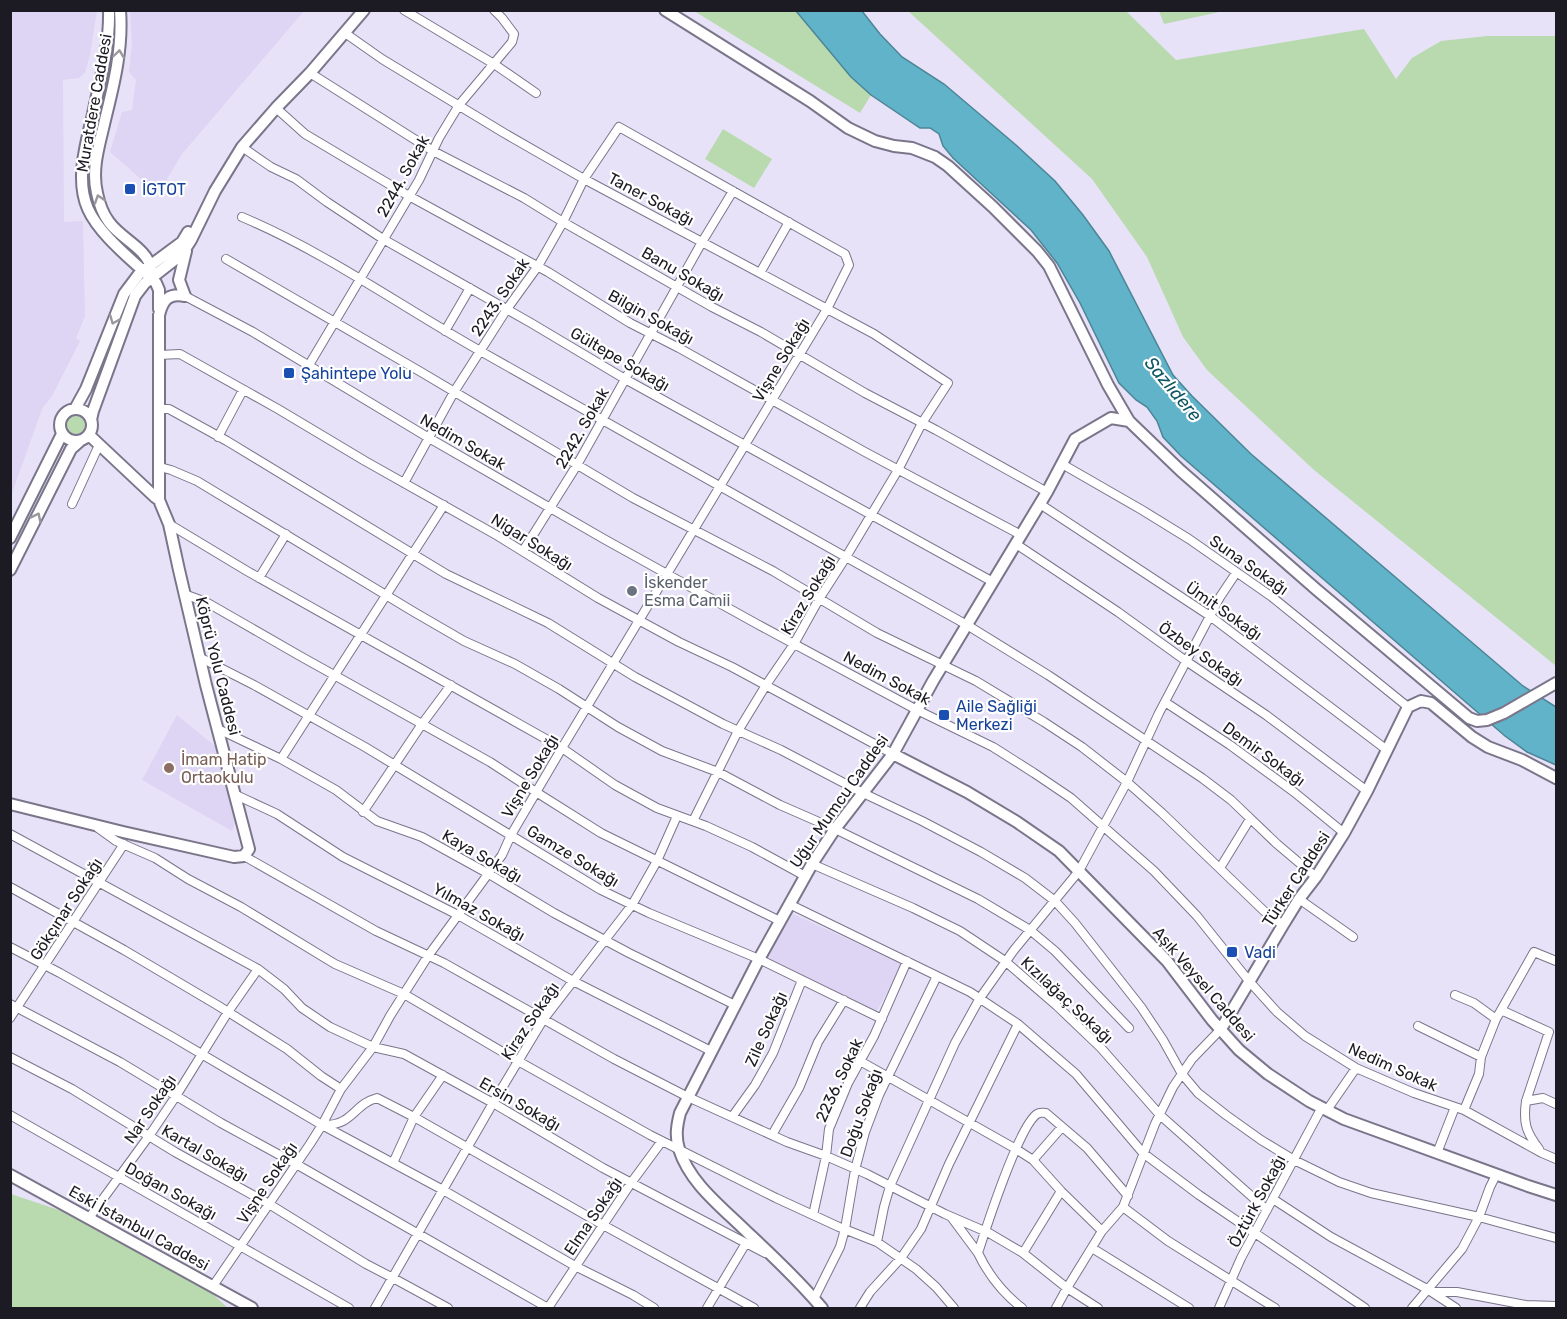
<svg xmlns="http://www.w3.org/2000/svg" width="1567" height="1319" font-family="Rubik,sans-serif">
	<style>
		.built { fill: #ddd5f3 }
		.green { fill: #b9daaf }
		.water { fill: #60b3c8; stroke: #4c8596; stroke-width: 1.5 }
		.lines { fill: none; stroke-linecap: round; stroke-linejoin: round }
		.street-casing { stroke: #7b758a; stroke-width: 10 }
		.secondary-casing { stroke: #7b758a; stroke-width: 14 }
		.street { stroke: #fff; stroke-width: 8 }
		.secondary { stroke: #fff; stroke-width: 10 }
		.oneway { stroke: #99989c }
		.transit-dot { fill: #1a4fb4; stroke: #fff; stroke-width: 2 }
		.worship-dot { fill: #6b7280; stroke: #fff; stroke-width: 2 }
		.education-dot { fill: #8d6e63; stroke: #fff; stroke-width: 2 }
		.labels { text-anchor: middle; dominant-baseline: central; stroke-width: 4.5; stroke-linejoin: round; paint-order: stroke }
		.street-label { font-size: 16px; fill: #1c1a22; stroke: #fff }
		.transit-label { font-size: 16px; fill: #164399; stroke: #fff; text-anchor: start }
		.worship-label { font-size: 16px; fill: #5b616d; stroke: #fff; text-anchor: start }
		.education-label { font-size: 16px; fill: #785e54; stroke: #fff; text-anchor: start }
		.water-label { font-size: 18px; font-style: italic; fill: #0e5665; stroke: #fff }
	</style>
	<rect width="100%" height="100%" fill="#e8e2f9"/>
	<path class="built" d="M11,10L97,11L90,55L85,73L79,78L63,80L64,222L83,221L85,316L76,338L80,341L52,396L42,409L11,496Z
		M130,11H304L182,154L158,194L110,152L122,112L132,110L136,80L129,72L132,43Z
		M177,715L216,747L235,823L232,831L142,780Z
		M793,914L902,964L877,1011L767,958Z"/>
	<path class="green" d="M694,11H796L851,77L871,95L860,113Z
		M908,11H1126L1176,60L1364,29L1396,79L1412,58L1441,41L1487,36H1556V666L1314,470L1207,370L1183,337L1147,257L1092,179Z
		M1159,11H1224L1164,24Z
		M723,129L772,159L754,188L705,159Z
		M67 425a9 9 0 1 1 18 0a9 9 0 1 1-18 0Z
		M11,1194L59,1210L205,1287L228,1308H11Z"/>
	<path class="water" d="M796,11H862L880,34L902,57L944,84L1016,145L1055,181L1083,215L1109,251L1173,375L1192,396L1251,454L1523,686L1556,707V765L1527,752L1505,736L1181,456L1163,437L1157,421L1147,407L1136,400L1119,383L1080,303L1057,263L1031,230L953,158L943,146L939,134L930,128H920L871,95L851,77Z"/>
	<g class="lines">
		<defs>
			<path id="street" d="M404,10L494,64L536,93
				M345,33L382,59L504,133L584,179L874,334L948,383L922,423L898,470L846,557L819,599L794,644L766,685L738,731L693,821
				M310,73L433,151L524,198L563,222L712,307L761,332L865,393L936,430L1047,492
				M276,108L305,134L409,196L548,272L630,323L679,348L865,452L1021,535
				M242,147L271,167L296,179L327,202L383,239L531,323L625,379L993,582
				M242,217C327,253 402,307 482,352C644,444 805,534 967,625L1048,675L1202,778L1231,800L1277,844L1316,877
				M226,259L421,372L633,498L773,571L877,633L976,681L1044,722L1082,747L1127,782L1162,813L1264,911L1283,925
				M760,273L789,222
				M185,296L253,332L429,438L604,539L757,624L917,710L993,747L1034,773L1071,798L1154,871L1197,916L1249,981L1277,1012L1305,1036L1356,1068L1414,1093L1464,1110L1542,1153L1556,1159
				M445,331L470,288
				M159,355L180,354L278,409L365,461L498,536L598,598L679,642L732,667L893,754
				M309,365L419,180L439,138L459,105L512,42L514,34L502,18L494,10
				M160,409H169L227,441L446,574L548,623L635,677L682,702L723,724L781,750L863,793L922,821L981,852L1025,878L1055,901L1075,923L1141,1007L1163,1040L1182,1074L1198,1093L1226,1115L1261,1140L1294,1160L1339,1182L1371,1193L1479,1217L1556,1238
				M218,437L243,390
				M1062,464L1142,510L1189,539L1272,597L1408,707
				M160,467L171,470L197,481L414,612L464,641L515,664L559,689L618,727L662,751L718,772L780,805L835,829L978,899L1030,930L1055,951L1129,1028
				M72,504L99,445
				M1040,504L1210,616L1387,750
				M169,524L247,571L562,748L615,785L657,808L706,826L752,847L805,876
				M1016,544L1118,612L1186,661L1266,715L1367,791
				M523,551L577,465L702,242L733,191
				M259,578L286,534
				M184,594L206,602L300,656L490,762L536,792L601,833L780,921
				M199,657L254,685L365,747L601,890L649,913L759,959L882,1019
				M1165,702L1230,745L1294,792L1344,833
				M218,729L281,759L336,790L377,821L422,837L489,874L554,913L629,953L735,1005
				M281,759L444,505
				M236,795L277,814L343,857L458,915L573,981L711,1051
				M363,812L422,724L451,685
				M98,828L116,841L155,858L188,879L241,907L335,964L404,994L518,1061L650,1135L776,1198L839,1227L877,1242L916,1269L936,1287L954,1308
				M10,834L258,969L228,1012L176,1096L149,1136L89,1218
				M244,856L376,931L444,963L614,1059L688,1097L787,1142L826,1156L867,1174L945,1214L989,1233L1023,1253L1067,1288L1098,1308
				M812,864L913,908L960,931L1005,961L1057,1006L1101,1048L1160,1115L1267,1210
				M1220,868L1250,819
				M10,887L124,950L217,1005L287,1049L321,1076L341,1089
				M1299,899L1353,937
				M789,904L970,992L1018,1024L1076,1074L1143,1153L1199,1195L1365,1308
				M10,947L60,973L171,1036L322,1125L443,1190L575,1266L633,1295L654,1308
				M258,969L284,989L302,1008L330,1027L373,1047L404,1054L493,1103L603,1168L765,1253
				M1455,995L1474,1003L1496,1019
				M10,1004L120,1062L221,1123L296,1164L548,1308L631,1183L662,1141
				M1501,1010L1549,1032L1526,1101C1523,1123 1526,1132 1539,1149
				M10,1018L124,844
				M1418,1026L1481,1057
				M10,1057L72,1089L175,1152L269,1204L366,1264L393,1278L448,1308
				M860,1061L1016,1149L1033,1160L1061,1191L1102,1231
				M1526,1101L1543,1098L1556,1104
				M1327,1110L1356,1068
				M1464,1110L1479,1074L1481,1057L1496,1019L1534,952L1556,961
				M10,1115L349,1308
				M732,1117L755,1085L773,1053L802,980
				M325,1125C353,1125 354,1104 377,1098L414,1117L603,1225L754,1308
				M772,1135L799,1088L818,1042L844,1000
				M1437,1153L1455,1107
				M1033,1160L1062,1127
				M393,1163L414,1117L443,1075
				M1273,1199L1331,1237L1427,1289L1456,1308
				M1123,1207L1168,1241L1275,1308
				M813,1215L826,1156L829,1129L848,1083L874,1036L907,961
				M952,1218L978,1253
				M877,1242L884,1207L890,1186L955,1043L980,998L1014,950L1079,871L1127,782L1159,713L1220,597L1236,573
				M1092,1248L1189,1308
				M1023,1253L1061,1191
				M213,1286L310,1144L322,1125L341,1089L373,1047L390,1016L428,956L502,855L511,835L562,748L827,309L849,265L845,254L619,127L584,179L563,222L538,266L507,309L454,392L404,483
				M1433,1292H1457L1526,1305L1556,1306
				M814,1299L840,1247L845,1229L855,1170L865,1132L879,1095L937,976
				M375,1308L493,1103L543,1020L632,905L657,861L677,816
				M707,1308L746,1243
				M860,1308L870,1292L901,1258L921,1229L949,1164L1018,1024
				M1022,1308C1004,1294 988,1274 978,1253C986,1228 1019,1126 1037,1114C1040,1112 1042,1113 1046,1113L1087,1148L1128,1196
				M1056,1308L1067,1288L1102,1231L1123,1207L1155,1124L1173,1087L1192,1059L1221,1029
				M1219,1308L1241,1258L1322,1107
				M1412,1308L1462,1249L1479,1217L1490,1187L1496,1175"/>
			<path id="secondary" d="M109,10C110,46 100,80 93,114C86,144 75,180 88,209C100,236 135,262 156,283L159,290V309
				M120,10C123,48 114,84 105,120C100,143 91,168 97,193C99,203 103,214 109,222C122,240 146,247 152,270
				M665,10L810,101L848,128L875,141L894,146L912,148L935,157L948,166L993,207L1037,251L1049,266L1108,385L1129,421L1181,471L1317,590L1469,718L1477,721L1487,720L1504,713L1556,683
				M185,296L179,280L186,251
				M60 425a16 16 0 1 1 32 0a16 16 0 1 1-32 0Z
				M75,409L86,389L124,294L139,274L182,242L188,232
				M91,420L93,411L135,296L145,283L182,254L191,240L215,191L242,147L276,108L310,73L364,10
				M89,435L155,497L159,500
				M10,538L62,434
				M10,570L68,455L71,449L80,441
				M893,754L967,792L1017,822L1059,851L1167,961L1212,1020L1239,1050L1268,1074L1309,1101L1344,1119L1528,1186L1556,1195
				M10,804L123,832L234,857L244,856L249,849L206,685L179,570L169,524L159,500V315C163,299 169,293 185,296
				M1221,1029L1283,925L1299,899L1316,877L1344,833L1367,791L1408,707L1421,701L1431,703L1472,737L1488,747L1522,760L1556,778
				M10,1175L252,1308
				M822,1308C799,1281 774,1257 748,1233C723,1208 690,1184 679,1149C675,1136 677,1125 680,1113L759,959L812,864L835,829L893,754L933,681L1047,492L1075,439L1111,418L1129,421"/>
		</defs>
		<use href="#street" class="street-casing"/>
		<use href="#secondary" class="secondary-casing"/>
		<use href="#street" class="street"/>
		<use href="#secondary" class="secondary"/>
	</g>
	<defs><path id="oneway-chevron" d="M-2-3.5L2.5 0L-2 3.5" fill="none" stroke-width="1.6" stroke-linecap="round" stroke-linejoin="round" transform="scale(1.5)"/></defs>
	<g class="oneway">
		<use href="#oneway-chevron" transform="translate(119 54) rotate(-82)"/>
		<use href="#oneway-chevron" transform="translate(99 199) rotate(-108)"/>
		<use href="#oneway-chevron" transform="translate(114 320) rotate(112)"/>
		<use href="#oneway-chevron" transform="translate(37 517) rotate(-64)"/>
	</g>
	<g class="transit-dot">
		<rect x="124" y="183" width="12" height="12" rx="3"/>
		<rect x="283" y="367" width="12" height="12" rx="3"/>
		<rect x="938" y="709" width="12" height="12" rx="3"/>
		<rect x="1226" y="946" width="12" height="12" rx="3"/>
	</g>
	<circle class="worship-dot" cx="632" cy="591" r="6"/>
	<circle class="education-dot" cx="169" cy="768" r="6"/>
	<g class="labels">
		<g class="street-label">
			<text transform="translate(94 103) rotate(-80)">Muratdere Caddesi</text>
			<text transform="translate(403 176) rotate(-61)">2244. Sokak</text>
			<text transform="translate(651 199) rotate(28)">Taner Sokağı</text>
			<text transform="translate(683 274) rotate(30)">Banu Sokağı</text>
			<text transform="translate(500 297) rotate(-56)">2243. Sokak</text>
			<text transform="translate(651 317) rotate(29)">Bilgin Sokağı</text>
			<text transform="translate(620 359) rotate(30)">Gültepe Sokağı</text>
			<text transform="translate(781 360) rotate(-59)">Vişne Sokağı</text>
			<text transform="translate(582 428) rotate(-60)">2242. Sokak</text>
			<text transform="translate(463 442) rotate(30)">Nedim Sokak</text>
			<text transform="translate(532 542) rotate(32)">Nigar Sokağı</text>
			<text transform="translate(1249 565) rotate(35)">Suna Sokağı</text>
			<text transform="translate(808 595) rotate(-59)">Kiraz Sokağı</text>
			<text transform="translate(1224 611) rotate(35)">Ümit Sokağı</text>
			<text transform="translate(1201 654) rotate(35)">Özbey Sokağı</text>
			<text transform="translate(218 666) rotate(76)">Köprü Yolu Caddesi</text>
			<text transform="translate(887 678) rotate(28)">Nedim Sokak</text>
			<text transform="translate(1264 754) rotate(36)">Demir Sokağı</text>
			<text transform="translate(530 776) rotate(-59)">Vişne Sokağı</text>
			<text transform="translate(839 801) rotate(-55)">Uğur Mumcu Caddesi</text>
			<text transform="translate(482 856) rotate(30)">Kaya Sokağı</text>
			<text transform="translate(573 856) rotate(31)">Gamze Sokağı</text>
			<text transform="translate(1296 879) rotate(-57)">Türker Caddesi</text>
			<text transform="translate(66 909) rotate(-57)">Gökçınar Sokağı</text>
			<text transform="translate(479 912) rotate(29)">Yılmaz Sokağı</text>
			<text transform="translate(1204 984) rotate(49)">Aşık Veysel Caddesi</text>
			<text transform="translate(1067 1000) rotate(43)">Kızılağaç Sokağı</text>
			<text transform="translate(530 1021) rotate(-56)">Kiraz Sokağı</text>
			<text transform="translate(766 1029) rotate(-66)">Zile Sokağı</text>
			<text transform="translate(1393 1067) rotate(24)">Nedim Sokak</text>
			<text transform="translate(839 1080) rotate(-65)">2236. Sokak</text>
			<text transform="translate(520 1104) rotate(30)">Ersin Sokağı</text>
			<text transform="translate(150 1109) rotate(-56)">Nar Sokağı</text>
			<text transform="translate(861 1113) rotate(-70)">Doğu Sokağı</text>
			<text transform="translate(205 1153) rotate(30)">Kartal Sokağı</text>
			<text transform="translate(267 1183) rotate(-56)">Vişne Sokağı</text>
			<text transform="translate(171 1191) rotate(29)">Doğan Sokağı</text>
			<text transform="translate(1257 1201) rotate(-62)">Öztürk Sokağı</text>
			<text transform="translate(593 1216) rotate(-56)">Elma Sokağı</text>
			<text transform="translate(139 1228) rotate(29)">Eski İstanbul Caddesi</text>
		</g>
		<g class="transit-label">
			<text x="142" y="189">İGTOT</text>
			<text x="301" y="373">Şahintepe Yolu</text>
			<text x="956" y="706">Aile Sağliği<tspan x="956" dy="18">Merkezi</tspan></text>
			<text x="1244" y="952">Vadi</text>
		</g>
		<g class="worship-label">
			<text x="644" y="582">İskender<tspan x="644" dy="18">Esma Camii</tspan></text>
		</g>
		<g class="education-label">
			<text x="181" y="759">İmam Hatip<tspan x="181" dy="18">Ortaokulu</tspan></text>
		</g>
		<g class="water-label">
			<text transform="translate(1173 389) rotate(50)">Sazlıdere</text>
		</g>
	</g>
	<rect width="1567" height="1319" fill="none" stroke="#1c1a22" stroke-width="24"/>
</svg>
